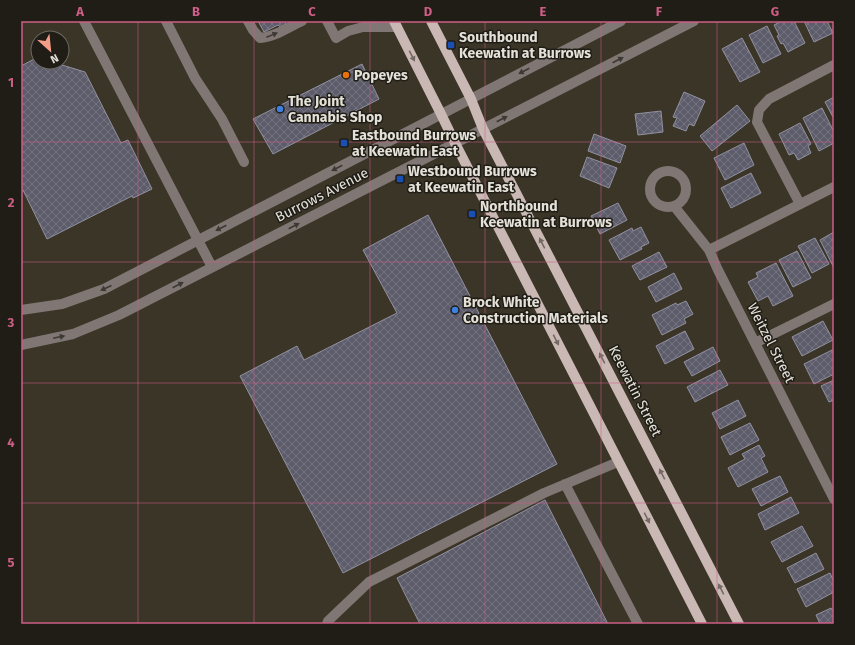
<svg xmlns="http://www.w3.org/2000/svg" width="855" height="645" font-family="'Fira Sans',sans-serif">
	<style>
		.building { fill: url(#building-cross-hatch); stroke: #9291a2 }
		.lines { fill: none; stroke-linecap: round; stroke-linejoin: round }
		.minor { stroke: #807775; stroke-width: 10 }
		.major { stroke: #cab8b4; stroke-width: 10 }
		.oneway { fill: #3c3832 }
		.oneway2 { fill: #746a65 }
		.grid { fill: none; stroke: #ce5e87; stroke-width: 1; stroke-opacity: 0.55 }
		.transit-dot { fill: #1a4fb4; stroke: #1f1d16; stroke-width: 1.5 }
		.food-dot { fill: #e8710a; stroke: #1f1d16; stroke-width: 1.5 }
		.shop-dot { fill: #3f7fe0; stroke: #1f1d16; stroke-width: 1.5 }
		.labels { text-anchor: middle; dominant-baseline: central; stroke-width: 3; stroke-linejoin: round; paint-order: stroke }
		.poi-label { font-size: 14px; font-weight: bold; fill: #e4e1d8; stroke: #1f1d16; text-anchor: start }
		.street-label { font-size: 14px; fill: #e4e1d8; stroke: #1f1d16 }
		.neatline { fill: none; stroke: #ce5e87; stroke-width: 1.5 }
		.grid-label { font-size: 13px; text-anchor: middle; font-weight: bold; fill: #ce5e87 }
	</style>
	<defs>
		<pattern id="building-cross-hatch" width="8" height="8" patternUnits="userSpaceOnUse"><rect width="8" height="8" fill="#5d5c6b"/><path d="M0 0l8 8M0 8l8-8" fill="none" stroke="#74737f"/></pattern>
	</defs>
	<rect width="100%" height="100%" fill="#3b3527"/>
	<path class="building" d="M258,21H285H284L286,24L280,27L278,25L264,32Z
		M782,21H794L805,43L788,52L783,43L781,44L777,36L779,35L774,25Z
		M804,21H827L833,33L814,42Z
		M767,26L781,54L763,63L749,35Z
		M742,38L760,72L740,82L722,49Z
		M38,57V62H61L62,65L85,72L121,143L128,140L152,189L133,198L132,196L47,239L23,190L21,191V66Z
		M362,64L379,99L273,154L253,119Z
		M684,92L705,101L694,126L689,124L686,131L673,126L677,118L673,117Z
		M834,97V119L825,102Z
		M737,105L750,121L712,151L700,136Z
		M822,108L834,132V143L819,151L803,118Z
		M661,111L663,132L638,135L635,114Z
		M800,123L811,144L808,146L811,153L798,160L794,153L789,155L779,134Z
		M594,134L626,146L620,163L588,151Z
		M744,143L754,165L725,180L714,158Z
		M587,157L617,168L609,188L580,176Z
		M751,173L761,193L731,208L721,188Z
		M618,203L627,220L600,234L591,216Z
		M428,215L557,464L343,573L240,376L297,346L304,360L397,313L363,250Z
		M641,227L649,243L641,247L642,249L620,260L609,240L632,228L633,231Z
		M834,232V268L820,240Z
		M815,238L829,264L812,273L798,246Z
		M797,251L811,278L793,287L779,260Z
		M659,252L667,267L640,280L632,266Z
		M776,263L793,296L773,306L768,296L758,301L748,282L758,277L756,273Z
		M674,273L682,289L656,302L648,287Z
		M686,301L693,314L684,319L686,323L662,335L652,315L676,303L677,305Z
		M823,321L833,340L802,356L792,337Z
		M685,331L694,349L665,364L656,346Z
		M713,347L720,361L692,376L684,362Z
		M834,349V374L814,384L804,364Z
		M720,370L728,385L695,402L687,387Z
		M834,380V400L829,402L821,386Z
		M738,400L746,416L720,429L712,413Z
		M750,423L759,440L730,455L721,437Z
		M759,445L765,456L761,458L768,472L738,487L728,468L745,459L742,454Z
		M780,476L788,492L761,506L752,489Z
		M791,497L799,513L765,530L758,514Z
		M545,500L608,624H420L397,578Z
		M802,526L813,546L782,562L771,542Z
		M816,553L824,569L795,583L787,568Z
		M830,573L834,582V592L806,607L797,589Z
		M831,608L832,610L834,609V624H820L816,615Z"/>
	<g class="lines">
		<path class="minor" d="M84,21L212,267
			M166,21L195,78L222,119L244,162
			M248,21L253,30L260,38C275,37 289,27 302,21
			M327,21L336,38L348,31L363,27H397
			M650 189a18 18 0 1 1 36 0a18 18 0 1 1-36 0Z
			M800,204L757,122L759,110L769,99L834,65
			M674,206L709,250L718,270L834,499
			M709,250L834,187
			M21,310L62,304L104,289L621,21
			M755,343L834,304
			M21,345L73,334L119,315L694,21
			M565,484L638,624
			M327,624L328,621L369,582L544,493L618,462"/>
		<path class="major" d="M394,21L441,114L455,143L702,624
			M431,21L471,99L483,129L739,624"/>
	</g>
	<defs><path id="oneway-solid" d="M-6-.8H1V-3.2L6.5 0L1 3.2V.8H-6Z"/></defs>
	<g class="oneway">
		<use href="#oneway-solid" transform="translate(272 35) rotate(-22)"/>
		<use href="#oneway-solid" transform="translate(618 60) rotate(-27)"/>
		<use href="#oneway-solid" transform="translate(524 71) rotate(153)"/>
		<use href="#oneway-solid" transform="translate(502 119) rotate(-27)"/>
		<use href="#oneway-solid" transform="translate(337 168) rotate(153)"/>
		<use href="#oneway-solid" transform="translate(294 226) rotate(-27)"/>
		<use href="#oneway-solid" transform="translate(221 228) rotate(153)"/>
		<use href="#oneway-solid" transform="translate(178 285) rotate(-27)"/>
		<use href="#oneway-solid" transform="translate(106 288) rotate(155)"/>
		<use href="#oneway-solid" transform="translate(59 337) rotate(-12)"/>
	</g>
	<g class="oneway2">
		<use href="#oneway-solid" transform="translate(412 56) rotate(63)"/>
		<use href="#oneway-solid" transform="translate(542 243) rotate(-117)"/>
		<use href="#oneway-solid" transform="translate(556 340) rotate(63)"/>
		<use href="#oneway-solid" transform="translate(602 358) rotate(-117)"/>
		<use href="#oneway-solid" transform="translate(662 474) rotate(-117)"/>
		<use href="#oneway-solid" transform="translate(647 518) rotate(63)"/>
		<use href="#oneway-solid" transform="translate(721 589) rotate(-117)"/>
	</g>
	<path class="grid" d="M138,21V624M254,21V624M370,21V624M485,21V624M601,21V624M717,21V624M21,142H834M21,262H834M21,383H834M21,503H834"/>
	<g class="transit-dot">
		<rect x="447" y="41" width="8" height="8" rx="2"/>
		<rect x="340" y="139" width="8" height="8" rx="2"/>
		<rect x="396" y="175" width="8" height="8" rx="2"/>
		<rect x="468" y="210" width="8" height="8" rx="2"/>
	</g>
	<circle class="food-dot" cx="346" cy="75" r="4"/>
	<g class="shop-dot">
		<circle cx="280" cy="109" r="4"/>
		<circle cx="455" cy="310" r="4"/>
	</g>
	<g class="labels">
		<g class="poi-label">
			<text x="459" y="37">Southbound<tspan x="459" dy="16">Keewatin at Burrows</tspan></text>
			<text x="354" y="75">Popeyes</text>
			<text x="288" y="101">The Joint<tspan x="288" dy="16">Cannabis Shop</tspan></text>
			<text x="352" y="135">Eastbound Burrows<tspan x="352" dy="16">at Keewatin East</tspan></text>
			<text x="408" y="171">Westbound Burrows<tspan x="408" dy="16">at Keewatin East</tspan></text>
			<text x="480" y="206">Northbound<tspan x="480" dy="16">Keewatin at Burrows</tspan></text>
			<text x="463" y="302">Brock White<tspan x="463" dy="16">Construction Materials</tspan></text>
		</g>
		<g class="street-label">
			<text transform="translate(322 195) rotate(-27)">Burrows Avenue</text>
			<text transform="translate(771 343) rotate(63)">Weitzel Street</text>
			<text transform="translate(635 391) rotate(63)">Keewatin Street</text>
		</g>
	</g>
	<rect width="855" height="645" fill="none" stroke="#1f1d16" stroke-width="44"/>
	<g transform="translate(50 50) rotate(153)"><circle r="19" fill="#1f1d16" stroke="#6e6b64"/>
	<path d="M0-3L7 15L0 10L-7 15Z" fill="#f49e88"/>
	<text y="-6" font-size="11" font-weight="bold" text-anchor="middle" fill="#e4e1d8">N</text>
	</g>
	<rect x="22" y="22" width="811" height="601" class="neatline"/>
	<g class="grid-label">
		<text x="80" y="16">A</text>
		<text x="196" y="16">B</text>
		<text x="312" y="16">C</text>
		<text x="428" y="16">D</text>
		<text x="543" y="16">E</text>
		<text x="659" y="16">F</text>
		<text x="775" y="16">G</text>
		<text x="11" y="87">1</text>
		<text x="11" y="207">2</text>
		<text x="11" y="327">3</text>
		<text x="11" y="447">4</text>
		<text x="11" y="567">5</text>
	</g>
</svg>
